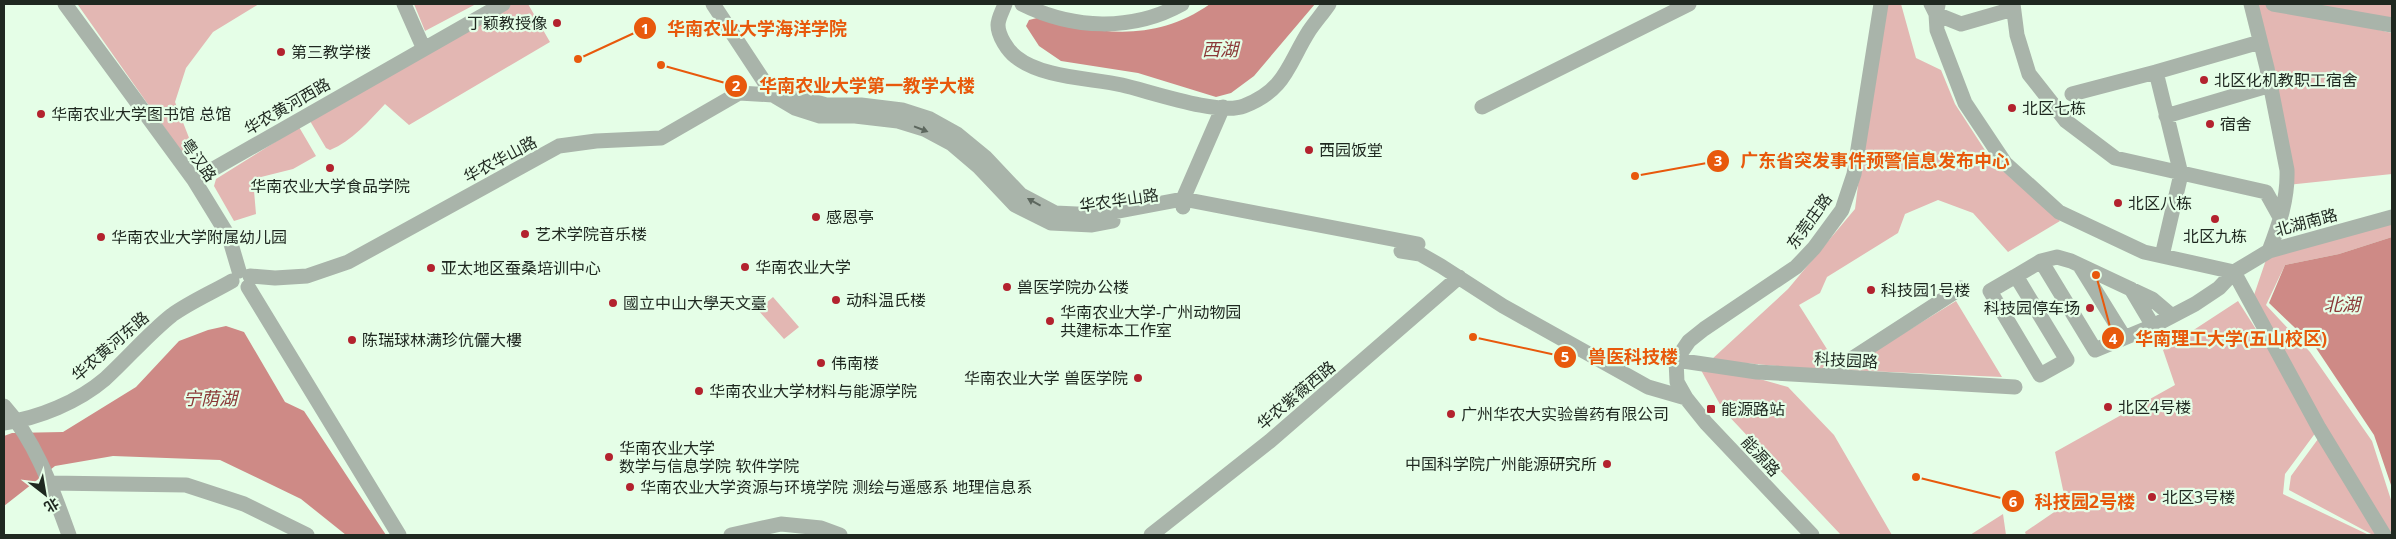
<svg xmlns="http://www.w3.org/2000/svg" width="2396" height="539" font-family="'Open Sans','Noto Sans SC',sans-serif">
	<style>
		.green { fill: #e3b7b3 }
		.water { fill: #ce8a86 }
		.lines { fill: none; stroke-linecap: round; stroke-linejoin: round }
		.minor { stroke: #a9b4aa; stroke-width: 15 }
		.oneway { fill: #5d675e }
		.poi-dot { fill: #b3222e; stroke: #e5fee7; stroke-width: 2 }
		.labels { text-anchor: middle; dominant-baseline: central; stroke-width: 4.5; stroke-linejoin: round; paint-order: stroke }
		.poi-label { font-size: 16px; fill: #1f2820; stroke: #e5fee7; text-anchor: start }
		.street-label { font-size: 16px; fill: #1f2820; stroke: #e5fee7 }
		.water-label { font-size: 18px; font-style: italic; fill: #8a3837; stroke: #e5fee7 }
		.leader { fill: none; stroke: #e8590c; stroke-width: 2 }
		.callout-dot { fill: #e8590c; stroke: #e5fee7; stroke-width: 2 }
		.mark-label { font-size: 15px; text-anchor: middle; font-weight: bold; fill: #fff }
		.callout-label { font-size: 18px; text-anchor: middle; font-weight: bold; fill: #e8590c; stroke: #e5fee7; stroke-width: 4.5; stroke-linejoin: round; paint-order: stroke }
	</style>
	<rect width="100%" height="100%" fill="#e5fee7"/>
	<path class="green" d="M80,4H259L213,32L186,68L175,102L193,148L183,154L78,5Z
		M414,4H476L425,31Z
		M512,4H528L550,42L409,125L385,104C369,121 352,141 330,150L326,148L310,121Z
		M1881,4H1901L1916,58L1941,70L1955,104L1992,161L2060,221L2008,252L1973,213L1938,200L1905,214L1898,233L1827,277L1820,293L1799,305L1832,357L1821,370L1711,360L1788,289L1855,209Z
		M2251,4H2268L2392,33V174L2287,185Z
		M2273,4H2392V25Z
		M299,127L316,156L293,169L253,179L256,214L234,221L214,186L216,179Z
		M2392,218V237L2339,254L2285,265L2266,305L2310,352L2372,441L2392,503V535H2381L2253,298L2269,251Z
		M773,297L799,327L784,339L758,310Z
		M1956,301L2002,377L1844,370Z
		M2238,301L2319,428L2285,474L2283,494L2369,535H2026L2025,532L2066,504L2055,452L2175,385L2163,350Z
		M1696,361L1788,387L1834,435L1892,535H1841L1723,410Z
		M2318,439L2379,535H2373L2289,490L2291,476Z
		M2003,514L2006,535H1970Z"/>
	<path class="water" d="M1210,4H1315L1254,76L1231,93L1216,97L1138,73L1061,61L1039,46L1026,26L1029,20L1037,18C1100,34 1154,43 1210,4Z
		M2392,237V488L2374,435L2316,348L2269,303L2285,265L2339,254Z
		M226,326L244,332L285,402L304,411L386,535H346L301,499L220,460L113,456L55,466L4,506V436L12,433L63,432L136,387L179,341L208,330Z"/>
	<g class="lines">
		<path class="minor" d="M65,4L194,180L229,237L239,271
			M404,4L423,47
			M713,4L773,95L795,108L820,116H855L898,121L924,129L952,144L979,167L1015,205L1051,223L1092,225L1113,221
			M1005,4C1003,10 998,18 998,25C998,36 1008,51 1016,57C1042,78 1091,78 1122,85C1149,91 1219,116 1244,106C1286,90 1288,64 1309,31C1315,22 1323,13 1329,4
			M1022,4C1072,29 1132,32 1182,4
			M1931,4L1936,14L1937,30L1965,103L2005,163L2059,212L2144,252L2234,272L2319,428L2384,535
			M2013,4L2017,35L2029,74L2066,121L2115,158L2266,192L2281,219
			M2251,4L2267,68L2287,170C2288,199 2279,225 2269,251
			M2273,4L2392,25
			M1938,5L1936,14L1961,24L2013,9
			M2156,72L2260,42
			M2072,94L2156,72L2181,174L2162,256
			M1482,107L1689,4
			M2166,116L2271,85
			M194,180L503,4
			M1183,207V199L1223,107
			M1401,251L1420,254L1441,266L1503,306L1648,387L1686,398
			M2041,261L2057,257L2071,261L2152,299L2172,316
			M2080,266L2124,337
			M250,276L275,278L307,276L348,262L559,146L596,141L661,138L739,93L773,95L782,92L826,105H861L902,110L930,119L957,134L985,157L1021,195L1055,213L1098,215L1183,199L1418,244
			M2016,276L2067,360L2040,375L1990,291L2014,277L2016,276L2041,261L2095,350L2153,326L2195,304L2219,288L2234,272L2269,251L2392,217
			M248,287L399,535
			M2131,289L2153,326
			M1676,360L1757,372L2015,387
			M1825,376L1961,288
			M4,406C36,441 53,491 69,535
			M4,423C39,418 78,402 105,379C128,358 148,334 172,315C190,302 213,292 232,281
			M50,483L186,485L244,504L307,535
			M731,535L781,524L821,528L840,535
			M1151,535L1270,441L1459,277
			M1812,535L1706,423L1686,398L1677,382L1676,360L1689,341L1704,329L1796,267L1814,248L1842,210L1854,174L1881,4"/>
	</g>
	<defs><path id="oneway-solid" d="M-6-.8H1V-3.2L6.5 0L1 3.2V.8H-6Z" transform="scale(1.25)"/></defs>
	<g class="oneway">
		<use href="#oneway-solid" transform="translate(921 129) rotate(21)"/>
		<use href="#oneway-solid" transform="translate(1034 202) rotate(-151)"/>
	</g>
	<g class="poi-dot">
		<circle cx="557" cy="23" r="5"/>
		<circle cx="281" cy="52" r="5"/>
		<circle cx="2204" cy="80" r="5"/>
		<circle cx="2012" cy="108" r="5"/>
		<circle cx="41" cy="114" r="5"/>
		<circle cx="2210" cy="124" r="5"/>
		<circle cx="1309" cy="150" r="5"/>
		<circle cx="330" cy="168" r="5"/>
		<circle cx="2118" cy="203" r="5"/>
		<circle cx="816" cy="217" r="5"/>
		<circle cx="2215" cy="219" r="5"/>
		<circle cx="525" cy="234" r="5"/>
		<circle cx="101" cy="237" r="5"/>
		<circle cx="745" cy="267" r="5"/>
		<circle cx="431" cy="268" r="5"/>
		<circle cx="1007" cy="287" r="5"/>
		<circle cx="1871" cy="290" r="5"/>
		<circle cx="836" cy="300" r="5"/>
		<circle cx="613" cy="303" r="5"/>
		<circle cx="2090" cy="308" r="5"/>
		<circle cx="1050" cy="321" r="5"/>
		<circle cx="352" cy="340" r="5"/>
		<circle cx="821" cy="363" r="5"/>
		<circle cx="1138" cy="378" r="5"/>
		<circle cx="699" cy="391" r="5"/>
		<circle cx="2108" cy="407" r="5"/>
		<rect x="1706" y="404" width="10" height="10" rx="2.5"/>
		<circle cx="1451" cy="414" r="5"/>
		<circle cx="609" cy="457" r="5"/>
		<circle cx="1607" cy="464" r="5"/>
		<circle cx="630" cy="487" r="5"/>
		<circle cx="2152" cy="497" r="5"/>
	</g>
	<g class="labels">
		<g class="poi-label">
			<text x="547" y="23" text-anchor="end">丁颖教授像</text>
			<text x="291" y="52">第三教学楼</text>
			<text x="2214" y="80">北区化机教职工宿舍</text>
			<text x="2022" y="108">北区七栋</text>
			<text x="51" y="114">华南农业大学图书馆 总馆</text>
			<text x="2220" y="124">宿舍</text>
			<text x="1319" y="150">西园饭堂</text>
			<text x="330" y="186" text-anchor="middle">华南农业大学食品学院</text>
			<text x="2128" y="203">北区八栋</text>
			<text x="826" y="217">感恩亭</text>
			<text x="535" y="234">艺术学院音乐楼</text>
			<text x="2215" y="236" text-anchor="middle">北区九栋</text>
			<text x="111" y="237">华南农业大学附属幼儿园</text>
			<text x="755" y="267">华南农业大学</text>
			<text x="441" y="268">亚太地区蚕桑培训中心</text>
			<text x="1017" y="287">兽医学院办公楼</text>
			<text x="1881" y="290">科技园1号楼</text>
			<text x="846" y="300">动科温氏楼</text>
			<text x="623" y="303">國立中山大學天文臺</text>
			<text x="2080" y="308" text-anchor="end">科技园停车场</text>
			<text x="1060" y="312">华南农业大学-广州动物园<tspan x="1060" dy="18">共建标本工作室</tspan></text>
			<text x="362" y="340">陈瑞球林满珍伉儷大樓</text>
			<text x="831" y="363">伟南楼</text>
			<text x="1128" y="378" text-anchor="end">华南农业大学 兽医学院</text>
			<text x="709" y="391">华南农业大学材料与能源学院</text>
			<text x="2118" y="407">北区4号楼</text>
			<text x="1721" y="409">能源路站</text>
			<text x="1461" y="414">广州华农大实验兽药有限公司</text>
			<text x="619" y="448">华南农业大学<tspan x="619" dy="18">数学与信息学院 软件学院</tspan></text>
			<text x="1597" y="464" text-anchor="end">中国科学院广州能源研究所</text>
			<text x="640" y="487">华南农业大学资源与环境学院 测绘与遥感系 地理信息系</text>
			<text x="2162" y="497">北区3号楼</text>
		</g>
		<g class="street-label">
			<text transform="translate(287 106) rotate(-30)">华农黄河西路</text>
			<text transform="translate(500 159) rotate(-28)">华农华山路</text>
			<text transform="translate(199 160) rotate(55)">粤汉路</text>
			<text transform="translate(1119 200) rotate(-8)">华农华山路</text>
			<text transform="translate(1809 221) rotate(-54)">东莞庄路</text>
			<text transform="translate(2306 222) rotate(-15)">北湖南路</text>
			<text transform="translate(110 346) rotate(-41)">华农黄河东路</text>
			<text transform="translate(1846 360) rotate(3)">科技园路</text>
			<text transform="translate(1296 395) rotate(-40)">华农紫薇西路</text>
			<text transform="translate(1761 456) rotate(47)">能源路</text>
		</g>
		<g class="water-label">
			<text x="1220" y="49">西湖</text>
			<text x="2342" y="304">北湖</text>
			<text x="210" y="398">宁荫湖</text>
		</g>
	</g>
	<path class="leader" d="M578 59L645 28M661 65L736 86M1635 176L1718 161M2096 275L2113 338M1473 337L1565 357M1916 477L2013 501"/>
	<g class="callout-dot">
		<circle cx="578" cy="59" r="5"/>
		<circle cx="661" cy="65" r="5"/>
		<circle cx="1635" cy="176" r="5"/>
		<circle cx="2096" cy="275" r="5"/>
		<circle cx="1473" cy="337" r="5"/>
		<circle cx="1916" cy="477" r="5"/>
		<circle cx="645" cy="28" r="12"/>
		<circle cx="736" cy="86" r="12"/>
		<circle cx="1718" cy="161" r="12"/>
		<circle cx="2113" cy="338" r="12"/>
		<circle cx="1565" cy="357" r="12"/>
		<circle cx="2013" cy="501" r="12"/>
	</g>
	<g class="mark-label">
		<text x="645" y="34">1</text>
		<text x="736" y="91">2</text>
		<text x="1718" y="166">3</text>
		<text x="2113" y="344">4</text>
		<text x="1565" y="362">5</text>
		<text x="2013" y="507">6</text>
	</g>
	<g class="callout-label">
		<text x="757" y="35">华南农业大学海洋学院</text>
		<text x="867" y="92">华南农业大学第一教学大楼</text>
		<text x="1875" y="167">广东省突发事件预警信息发布中心</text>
		<text x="2231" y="345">华南理工大学(五山校区)</text>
		<text x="1633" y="363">兽医科技楼</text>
		<text x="2085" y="508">科技园2号楼</text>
	</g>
	<rect width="2396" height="539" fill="none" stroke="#1f2820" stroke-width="10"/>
	<g transform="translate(45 494) rotate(149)" stroke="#e5fee7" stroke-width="4" paint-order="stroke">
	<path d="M0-4L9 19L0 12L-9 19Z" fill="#1f2820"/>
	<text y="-8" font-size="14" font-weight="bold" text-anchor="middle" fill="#1f2820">北</text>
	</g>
</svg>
